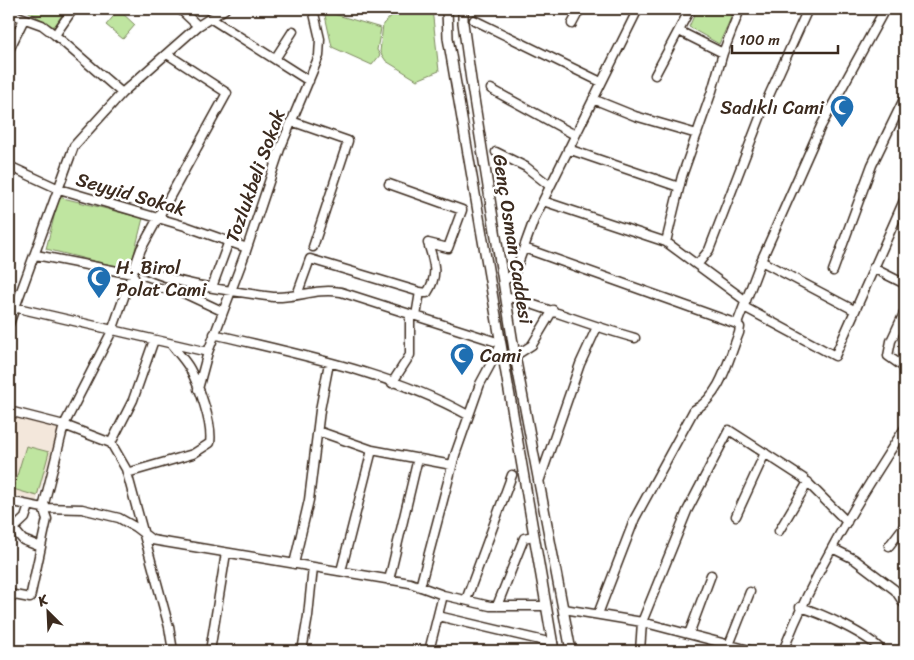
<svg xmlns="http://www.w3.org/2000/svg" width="914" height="660" font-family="Sriracha,sans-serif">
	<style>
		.built { fill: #f3e7db }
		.green { fill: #bfe5a0; stroke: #7d885f }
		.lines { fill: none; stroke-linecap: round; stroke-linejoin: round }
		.minor-casing { stroke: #3b2a1e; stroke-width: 11 }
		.major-casing { stroke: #3b2a1e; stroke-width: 12 }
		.minor { stroke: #fff; stroke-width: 8 }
		.major { stroke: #fff; stroke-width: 9 }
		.labels { text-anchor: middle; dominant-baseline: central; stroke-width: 5; stroke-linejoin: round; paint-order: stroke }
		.poi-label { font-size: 19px; fill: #3b2a1e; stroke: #fff; text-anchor: start }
		.street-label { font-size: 19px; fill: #3b2a1e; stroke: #fff }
	</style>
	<rect width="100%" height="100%" fill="#fff"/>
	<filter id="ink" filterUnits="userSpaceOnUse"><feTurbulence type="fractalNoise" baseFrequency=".02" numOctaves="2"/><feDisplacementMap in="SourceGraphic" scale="10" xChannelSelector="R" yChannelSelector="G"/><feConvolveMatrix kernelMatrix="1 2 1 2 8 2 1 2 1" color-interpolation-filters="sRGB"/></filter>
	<g filter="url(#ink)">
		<path class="built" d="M9,415L59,428L37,501L9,494Z"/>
		<path class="green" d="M24,9H66L54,27Z
			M399,9H432L439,71L417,80L386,61L380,52L383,24Z
			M697,9H735L719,44L689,27Z
			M119,10L135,25L123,39L106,25Z
			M324,11L381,28L377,50L380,55L372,65L332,47Z
			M59,197L143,218L130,270L46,249Z
			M26,446L49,452L37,496L13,489Z"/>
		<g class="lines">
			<defs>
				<path id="minor" d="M73,9L55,35L122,93
					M180,9L198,26
					M9,13L42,25L55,35
					M210,18L309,81
					M474,20L601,82
					M572,24L580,9
					M679,31L723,53
					M9,50L24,19
					M275,59L293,31
					M655,75L690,9
					M491,89L575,135
					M593,99L635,116L697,134
					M291,121L348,141L313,247
					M568,149L679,187
					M496,152L526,167L550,186
					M9,166L59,189L185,226L247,248
					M389,184L462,210L448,248L428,243
					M543,201L666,242L682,176L712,91L723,53L740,9
					M666,242L746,301
					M524,248L737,324L761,261L821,126L885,9
					M36,255L132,274L137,283L149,287L177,290L222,311
					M761,261L854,310
					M136,264C169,285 234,291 273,297C299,298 314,288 341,292L500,343
					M697,265L709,250L766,102L808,9
					M873,268L905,284
					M833,271L872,165L905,97
					M503,282L515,272L535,217L638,9
					M212,287L229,241
					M420,292L427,293C439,275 434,262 428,243
					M297,295L310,259L420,292L416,316
					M506,296C549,309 591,326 635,338
					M9,306L208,352
					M744,307L835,356L905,198
					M905,311L891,341L888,356L905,368
					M9,324L74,146L122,93L198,26L225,9
					M214,334C299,355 391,372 468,415
					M515,356L532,345L553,310
					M392,383L410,355V315
					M198,389L208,352L246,251L280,149L319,56L320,39L313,9
					M9,411L64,425L111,443L126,469L169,627L173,651
					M318,431L372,450L452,465
					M111,443L133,400L154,340
					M127,473L193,454L210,443C213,424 199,386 190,369C185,360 177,352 171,344
					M540,479L580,364L597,327
					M9,501L43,508L82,509L119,518L135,527L152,540L410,583L443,595L490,606H546
					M736,516L765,453
					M13,528L23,540L41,547
					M779,531L808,482
					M9,533L25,518L29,506
					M889,546L905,525
					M832,548L854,559L895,590L905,605
					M294,564L309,500L320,410L329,363
					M341,571L372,450
					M389,580L418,458
					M420,587L455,455L480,384L501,345
					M9,594L30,598L47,519L43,508L64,425L112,331L141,249L227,93L167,54
					M466,600L512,475
					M497,606L524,538L533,536
					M800,607C821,613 869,635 882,651
					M564,609L642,622L753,651
					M598,614L635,518L694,410C721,396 728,360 739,333L740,327L737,324
					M438,616L553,643
					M689,634L711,575
					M729,645L750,592
					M210,651L226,553
					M302,651L308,616L313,567
					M429,651L443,595
					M640,651L642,622L687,511L729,430L803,478L847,522
					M783,651C814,572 858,500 905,428"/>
				<path id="major" d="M447,9L448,38L554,651
					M463,9V23L471,80L515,356L571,651"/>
			</defs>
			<use href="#minor" class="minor-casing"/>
			<use href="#major" class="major-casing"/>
			<use href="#minor" class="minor"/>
			<use href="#major" class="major"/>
		</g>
	</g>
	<defs>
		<symbol id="mosque-pin" viewBox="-11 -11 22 30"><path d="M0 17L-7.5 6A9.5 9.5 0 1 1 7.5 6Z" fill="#1f6fb2" stroke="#fff"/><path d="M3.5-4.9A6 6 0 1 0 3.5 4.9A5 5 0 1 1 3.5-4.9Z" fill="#fff"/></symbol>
	</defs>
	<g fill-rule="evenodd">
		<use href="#mosque-pin" x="828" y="93" width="28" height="38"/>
		<use href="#mosque-pin" x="85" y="264" width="28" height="38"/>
		<use href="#mosque-pin" x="448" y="341" width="28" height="38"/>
	</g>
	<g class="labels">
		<g class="poi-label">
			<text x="824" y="107" text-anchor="end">Sadıklı Cami</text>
			<text x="116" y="267">H. Birol<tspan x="116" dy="22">Polat Cami</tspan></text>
			<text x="480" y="355">Cami</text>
		</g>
		<g class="street-label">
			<text transform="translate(255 176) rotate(-70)">Tozlukbeli Sokak</text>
			<text transform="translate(131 194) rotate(16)">Seyyid Sokak</text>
			<text transform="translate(513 239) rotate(81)">Genç Osman Caddesi</text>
		</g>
	</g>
	<rect width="914" height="660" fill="none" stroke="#fff" stroke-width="30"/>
	<rect x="15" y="15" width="884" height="630" fill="none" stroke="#3b2a1e" stroke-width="2" filter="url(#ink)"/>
	<g transform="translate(48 612) rotate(336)" stroke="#ffffff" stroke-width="4" paint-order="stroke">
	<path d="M0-4L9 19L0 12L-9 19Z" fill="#3b2a1e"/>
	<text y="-8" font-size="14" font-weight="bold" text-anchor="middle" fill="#3b2a1e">K</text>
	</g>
	<path d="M732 45v8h106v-8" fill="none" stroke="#3b2a1e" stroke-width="2.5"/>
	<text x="739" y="45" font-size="15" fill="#3b2a1e" stroke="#ffffff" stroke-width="4" paint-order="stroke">100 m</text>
</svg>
